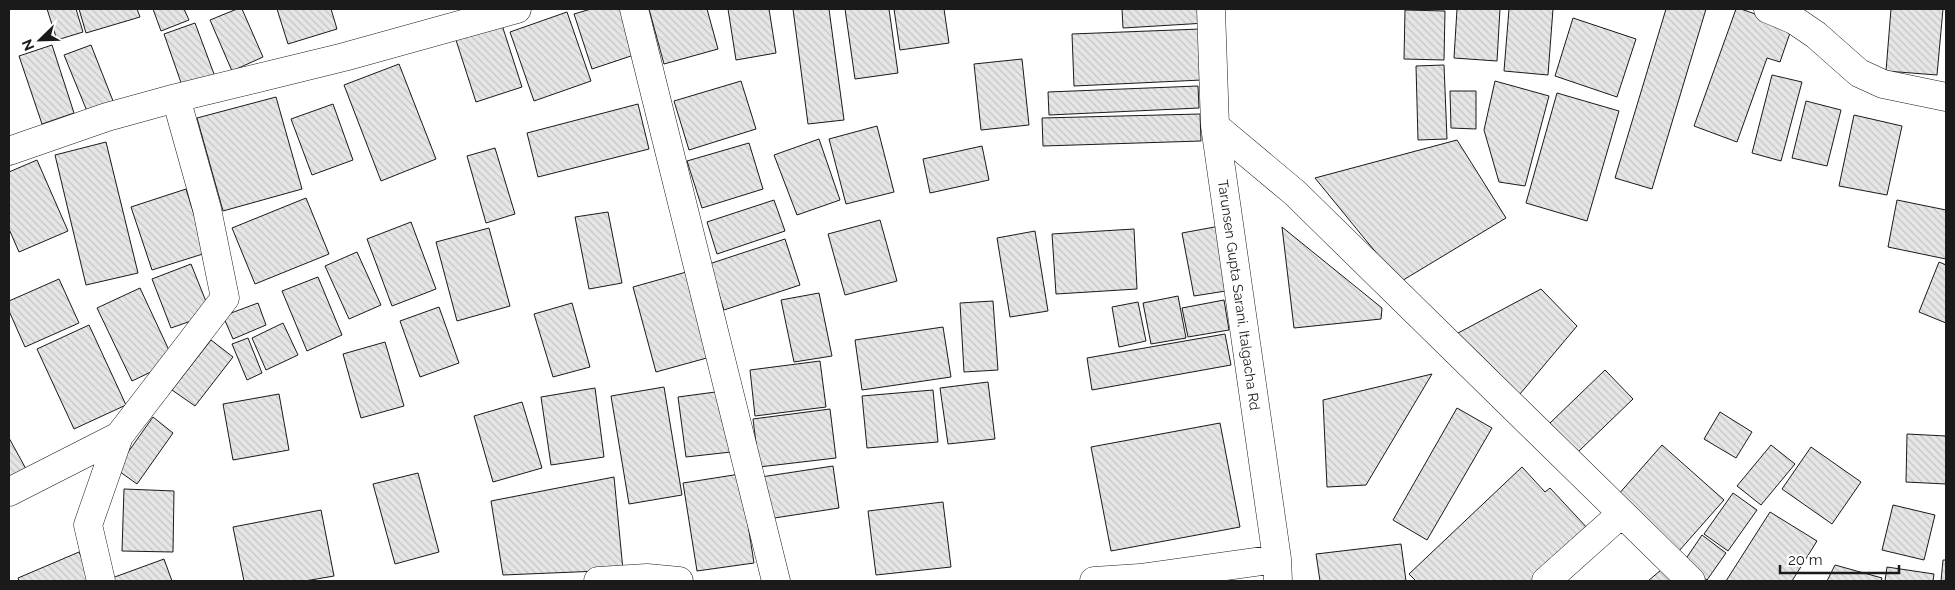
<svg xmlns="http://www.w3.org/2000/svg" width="1955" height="590" font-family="Raleway,sans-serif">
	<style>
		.building { fill: url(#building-back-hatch); stroke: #1a1a1a }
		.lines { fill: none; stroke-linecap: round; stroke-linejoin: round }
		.minor-casing { stroke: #1a1a1a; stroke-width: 29 }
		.minor { stroke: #fff; stroke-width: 28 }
		.labels { text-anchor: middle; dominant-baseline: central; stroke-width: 4; stroke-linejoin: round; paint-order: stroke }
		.street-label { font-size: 14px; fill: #1a1a1a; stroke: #fff }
	</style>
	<defs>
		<pattern id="building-back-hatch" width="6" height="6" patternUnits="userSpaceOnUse" patternTransform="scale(1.25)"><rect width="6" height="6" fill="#e6e6e6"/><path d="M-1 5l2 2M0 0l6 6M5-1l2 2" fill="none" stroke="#c5c5c5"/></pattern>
	</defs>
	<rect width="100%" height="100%" fill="#fff"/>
	<path class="building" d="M47,9H76L83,32L57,40Z
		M79,9H137L140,17L86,33Z
		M153,9H184L189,20L161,31Z
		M237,9H242L263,57L232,71L210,20Z
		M277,9H331L337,29L288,44Z
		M591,9H622L637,54L592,69L574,14Z
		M649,9H707L718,49L664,64Z
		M728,9H769L776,53L736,60Z
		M793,9H829L844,120L808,124Z
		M845,9H889L898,73L855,79Z
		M894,9H944L949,43L900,50Z
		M1122,9H1205L1206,23L1123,28Z
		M1457,9H1500L1497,61L1454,58Z
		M1509,9H1553L1548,75L1504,71Z
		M1666,9H1706L1652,189L1615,178Z
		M1736,9H1741L1792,27L1780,62L1767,58L1737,142L1694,126Z
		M1891,9H1943L1937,75L1886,71Z
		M1405,10L1445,11L1444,60L1404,59Z
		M567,12L591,81L534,101L510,32Z
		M1573,18L1636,39L1617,97L1555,76Z
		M501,22L522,87L476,102L455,37Z
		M195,23L217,82L185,94L164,34Z
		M1200,29L1202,80L1074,86L1072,34Z
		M52,45L74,113L42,124L19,56Z
		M91,45L115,106L89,116L64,55Z
		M1022,59L1029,125L981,130L974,64Z
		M399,64L436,159L381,181L344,85Z
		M1444,65L1447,139L1418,140L1416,66Z
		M1772,75L1802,82L1781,161L1752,153Z
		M741,81L756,129L689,150L674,101Z
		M1495,81L1549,96L1525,186L1499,182L1484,130Z
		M1198,86L1199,108L1049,115L1048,92Z
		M1450,91H1476V129L1451,128Z
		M1557,93L1619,111L1587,221L1526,203Z
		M276,97L302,189L223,211L197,118Z
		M1806,101L1841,110L1827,166L1792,158Z
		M333,104L353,160L312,175L291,119Z
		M638,104L649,149L538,177L527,133Z
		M1200,114L1201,141L1043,146L1042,118Z
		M1854,115L1902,126L1887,195L1839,186Z
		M877,126L894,192L846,204L829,139Z
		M819,139L840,200L797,215L774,155Z
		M1457,140L1506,218L1400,282L1315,178Z
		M106,142L138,273L86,285L55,155Z
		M749,143L763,189L702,208L687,161Z
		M982,146L989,180L930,193L923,159Z
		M495,148L515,214L486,223L467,156Z
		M37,160L68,231L19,252L9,229V172Z
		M186,189L206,253L152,270L131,207Z
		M306,198L329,254L255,284L232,228Z
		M774,200L785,231L717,254L707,222Z
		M1897,200L1946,210V259L1888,247Z
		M608,212L622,283L589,289L575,217Z
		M880,220L897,281L845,295L828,234Z
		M411,222L436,289L392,306L367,239Z
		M1220,226L1232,290L1194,296L1182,233Z
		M1282,227L1382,308L1381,319L1294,328Z
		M489,228L510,306L457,321L436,242Z
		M1134,229L1137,289L1056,294L1052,234Z
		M1035,231L1048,311L1010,317L997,238Z
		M785,239L800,285L724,310L709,264Z
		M357,252L381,305L349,319L325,266Z
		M1939,262L1946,265V323L1919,312Z
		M191,264L211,314L171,328L152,279Z
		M690,271L714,356L656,372L633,287Z
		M318,277L342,335L307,351L282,291Z
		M59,279L79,323L25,347L9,311V301Z
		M140,288L174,361L132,381L97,308Z
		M1541,289L1577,326L1520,394L1458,333Z
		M819,293L832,356L794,362L781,300Z
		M1178,296L1186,338L1151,344L1143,303Z
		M1224,300L1229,330L1188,337L1182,308Z
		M993,301L998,370L964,372L960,303Z
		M1138,302L1146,341L1119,347L1112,307Z
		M258,303L266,325L233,339L223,316Z
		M572,303L590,367L553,377L534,314Z
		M439,307L459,363L420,377L400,321Z
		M283,323L298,355L266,370L252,338Z
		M89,325L126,405L74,429L37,349Z
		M943,327L951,377L862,390L855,340Z
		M1225,334L1231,365L1092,390L1087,358Z
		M248,338L262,373L247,380L232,344Z
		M211,340L233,357L195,406L172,390Z
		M385,342L404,406L361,418L343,354Z
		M820,361L826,407L755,416L750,370Z
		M1605,370L1633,399L1578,452L1550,423Z
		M1432,374L1366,485L1327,487L1323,400Z
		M988,382L995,439L948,444L940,388Z
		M664,387L682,495L629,504L611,396Z
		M595,388L604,457L551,465L541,397Z
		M933,390L938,442L867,448L862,396Z
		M723,391L731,452L686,457L678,397Z
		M279,394L289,450L233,460L223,404Z
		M522,402L542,468L493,482L474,416Z
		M1457,408L1492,428L1427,540L1393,520Z
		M830,409L836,458L759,467L753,419Z
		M1720,412L1752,432L1736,458L1704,439Z
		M153,417L173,433L137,484L116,469Z
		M1220,423L1240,527L1111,551L1091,447Z
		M1907,434L1946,436V484L1906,482Z
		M9,438L31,478L9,490Z
		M1662,445L1724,500L1679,551L1617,496Z
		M1771,445L1795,464L1761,505L1737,486Z
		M1811,447L1861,482L1832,524L1782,489Z
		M833,466L839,508L768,519L761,477Z
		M1522,467L1545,492L1550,488L1590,531L1537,581H1416L1409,574Z
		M418,473L439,552L395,564L373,484Z
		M740,474L754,563L697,571L683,483Z
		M614,477L623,570L503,575L491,501Z
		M124,489L174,491L173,552L122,551Z
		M1733,493L1757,510L1728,551L1704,534Z
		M943,502L951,567L876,575L868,511Z
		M1893,505L1935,515L1924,560L1882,550Z
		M321,510L334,576L305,581H244L233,527Z
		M1770,512L1817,541L1792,581H1726Z
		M1702,535L1726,553L1707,580L1683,563Z
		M1401,544L1406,581H1320L1316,554Z
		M79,552L92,581H19L18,578Z
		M164,559L172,581H113L112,578Z
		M1943,560H1946V581H1941Z
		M1835,565L1882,578L1881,581H1827Z
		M1887,567L1934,574L1933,581H1885Z
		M1661,570L1671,581H1648Z"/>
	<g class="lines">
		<defs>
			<path id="minor" d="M634,9L776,581
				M1211,9L1215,126L1277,559L1278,581
				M1768,9L1794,20L1816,35L1859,73L1883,84L1946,97
				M1215,126L1295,193L1691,581
				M9,151L107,117L176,98
				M9,492L119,436
				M101,581L88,525L119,436L225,298L207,209L176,98L344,57L517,9
				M598,581L647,578L679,581
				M1094,581L1140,578L1277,559
				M1546,581L1621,514"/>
		</defs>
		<use href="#minor" class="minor-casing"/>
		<use href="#minor" class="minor"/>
	</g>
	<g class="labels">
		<g class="street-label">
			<text transform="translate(1239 295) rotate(82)">Tarunsen Gupta Sarani, Italgacha Rd</text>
		</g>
	</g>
	<rect width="1955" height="590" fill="none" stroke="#1a1a1a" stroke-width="20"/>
	<g transform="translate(40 40) rotate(247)" stroke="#ffffff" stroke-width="4" paint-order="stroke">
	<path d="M0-4L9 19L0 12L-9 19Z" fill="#1a1a1a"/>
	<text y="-8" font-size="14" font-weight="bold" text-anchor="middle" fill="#1a1a1a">N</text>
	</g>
	<path d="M1780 565v8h119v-8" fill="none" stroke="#1a1a1a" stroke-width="2.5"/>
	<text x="1788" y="565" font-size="15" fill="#1a1a1a" stroke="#ffffff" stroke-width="4" paint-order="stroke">20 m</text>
</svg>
